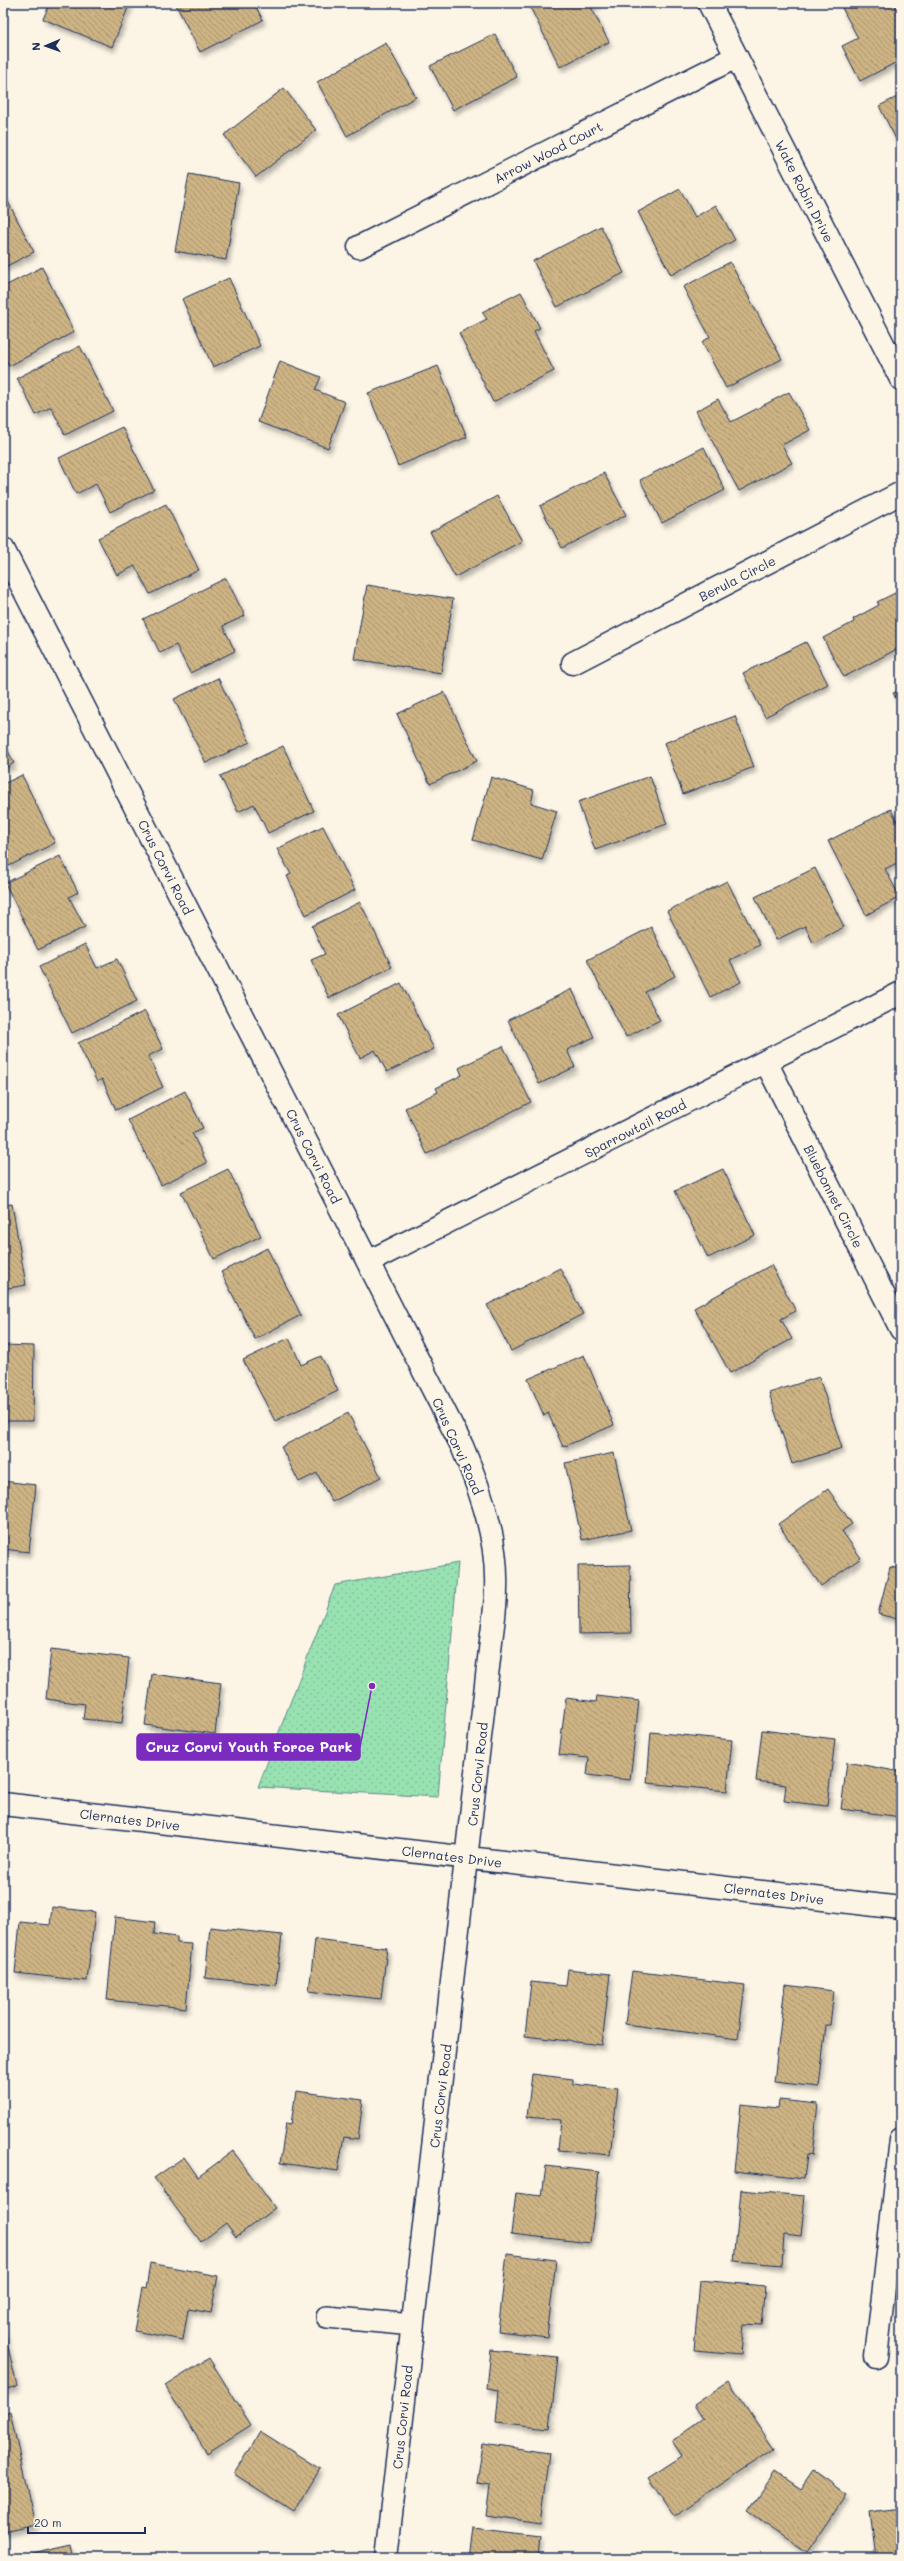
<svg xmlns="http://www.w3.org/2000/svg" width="904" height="2561" font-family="Mali,sans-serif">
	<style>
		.park { fill: url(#park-dots); stroke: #5a8888 }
		.building { fill: url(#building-back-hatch); stroke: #1b2f5e; filter: url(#shadow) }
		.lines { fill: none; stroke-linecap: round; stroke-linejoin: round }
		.lane-casing { stroke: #1b2f5e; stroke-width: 24 }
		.street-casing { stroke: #1b2f5e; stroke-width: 25 }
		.lane { stroke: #fcf5e5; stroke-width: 21 }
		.street { stroke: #fcf5e5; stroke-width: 22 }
		.labels { text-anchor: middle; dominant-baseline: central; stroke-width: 4; stroke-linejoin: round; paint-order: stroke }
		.street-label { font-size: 13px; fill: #1b2f5e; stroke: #fcf5e5 }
		.leader { fill: none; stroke: #7b2cbf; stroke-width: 1.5 }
		.callout-dot { fill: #7b2cbf; stroke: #fcf5e5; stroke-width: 1.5 }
		.callout { fill: #7b2cbf; stroke: #7b2cbf; stroke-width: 1.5 }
		.callout-label { font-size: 14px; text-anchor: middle; font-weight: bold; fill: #fff }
	</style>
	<defs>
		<pattern id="park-dots" width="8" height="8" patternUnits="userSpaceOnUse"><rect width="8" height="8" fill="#98e1b1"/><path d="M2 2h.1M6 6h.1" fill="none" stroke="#82c19b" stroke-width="1.8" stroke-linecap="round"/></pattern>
		<pattern id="building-back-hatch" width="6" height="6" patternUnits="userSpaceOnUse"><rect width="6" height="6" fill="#ceb484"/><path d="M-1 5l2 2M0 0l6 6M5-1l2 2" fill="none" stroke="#a6936f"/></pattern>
		<filter id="shadow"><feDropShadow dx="2.5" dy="4.5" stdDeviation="2" flood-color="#0004"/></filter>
	</defs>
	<rect width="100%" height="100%" fill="#fcf5e5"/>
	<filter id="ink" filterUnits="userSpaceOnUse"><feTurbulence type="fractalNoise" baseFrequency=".025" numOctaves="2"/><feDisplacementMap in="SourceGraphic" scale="8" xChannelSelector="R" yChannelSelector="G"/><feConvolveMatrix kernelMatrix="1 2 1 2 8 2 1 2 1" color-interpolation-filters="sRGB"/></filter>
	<g filter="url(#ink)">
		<path class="park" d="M458,1563L438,1797L258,1787L335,1585Z"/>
		<path class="building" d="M50,3H130L112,47L43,19Z
			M175,3H254L263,20L200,52Z
			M528,3H600L591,7L609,42L560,67Z
			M851,3H894L901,17V60L860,81L842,46L858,38L842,8Z
			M495,34L517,77L453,110L430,66Z
			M386,43L416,97L347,136L317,82Z
			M284,88L316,130L256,177L224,135Z
			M901,95V149L879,106Z
			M189,174L239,183L226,260L175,251Z
			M680,189L695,217L716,205L735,240L671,275L638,212Z
			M3,192L34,252L3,268Z
			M601,226L624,273L557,307L533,261Z
			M730,262L782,359L726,388L702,342L710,337L683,287Z
			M42,267L74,332L9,366L3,355V287Z
			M229,278L260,346L213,367L182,299Z
			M521,292L540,328L534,331L554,371L493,402L459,333L487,319L482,312Z
			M80,346L113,411L65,435L51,407L36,415L17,378Z
			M280,361L321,377L315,390L345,402L328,448L258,422Z
			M438,366L467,437L398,466L368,393Z
			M789,392L810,430L782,445L792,463L739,491L696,411L718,399L731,422Z
			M122,427L154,490L110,512L96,484L76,494L59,458Z
			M704,447L725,490L662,523L640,480Z
			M604,473L626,515L562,548L540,506Z
			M497,496L522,541L455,577L430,532Z
			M166,504L199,570L150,594L135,566L117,575L98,538Z
			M226,578L245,616L223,626L235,651L190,673L176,645L160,653L143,619Z
			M367,585L453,599L441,673L354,659Z
			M901,590V647L844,677L823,638L854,622L853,619L879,605L877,602Z
			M806,642L828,684L765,717L743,673Z
			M218,678L250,742L206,763L174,699Z
			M901,690V709L893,693Z
			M444,692L477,761L430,784L397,714Z
			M735,716L754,767L683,794L664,743Z
			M3,741L14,763L3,769Z
			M283,746L314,811L268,833L254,804L238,812L220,776Z
			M22,775L55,843L9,866L3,854V784Z
			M650,776L667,824L595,850L578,802Z
			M491,777L534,790L531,803L557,811L542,860L473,840Z
			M891,809L901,829V861L885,869L900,897L866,915L828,841Z
			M323,826L355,890L306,915L287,876L291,874L277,849Z
			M60,856L78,892L69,897L85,927L38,950L5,883Z
			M815,868L844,927L813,943L805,926L776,940L755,897Z
			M727,881L760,945L730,960L741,982L710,997L667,911Z
			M360,902L392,967L329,998L311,960L325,954L312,926Z
			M651,927L675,976L645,992L660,1020L626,1037L587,960Z
			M85,944L97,968L117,959L137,1001L72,1033L39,967Z
			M401,983L434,1049L387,1072L375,1050L360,1058L338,1015Z
			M572,989L594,1037L567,1050L575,1067L539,1084L508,1020Z
			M145,1011L163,1049L148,1056L163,1087L116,1110L102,1079L97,1082L78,1043Z
			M503,1046L531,1102L427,1154L405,1108L438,1092L436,1088L462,1075L459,1068Z
			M901,1084V1097L896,1086Z
			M185,1091L203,1128L192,1133L207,1163L161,1185L128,1120Z
			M901,1119V1135L895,1122Z
			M228,1169L261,1236L214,1259L181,1192Z
			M723,1169L755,1235L708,1258L675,1191Z
			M12,1204L26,1285L3,1289V1205Z
			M267,1248L301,1315L255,1339L221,1272Z
			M771,1265L796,1311L781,1319L792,1339L730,1373L694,1308Z
			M560,1268L583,1314L511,1351L487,1305Z
			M289,1338L301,1365L321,1356L338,1391L275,1421L243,1360Z
			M3,1345L34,1346L33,1421H3Z
			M584,1355L614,1425L563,1447L548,1413L544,1416L528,1379Z
			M819,1377L842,1448L792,1464L769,1393Z
			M348,1413L381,1477L332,1502L317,1473L299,1482L281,1447Z
			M614,1453L631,1530L582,1540L565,1463Z
			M3,1481L36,1485L29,1552L3,1549Z
			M828,1489L852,1524L842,1531L861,1558L821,1586L778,1524Z
			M630,1565L631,1633L579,1634L578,1566Z
			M890,1567L901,1569V1620L878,1614Z
			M51,1649L129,1658L122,1723L83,1719L85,1704L46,1699Z
			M152,1674L221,1683L215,1734L145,1725Z
			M597,1696L639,1701L630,1780L587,1775L589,1758L559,1755L566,1698L596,1702Z
			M762,1730L835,1739L827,1806L784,1801L786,1785L756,1781Z
			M651,1732L732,1740L727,1791L647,1783Z
			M847,1762L901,1772V1817L841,1809Z
			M52,1907L95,1912L87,1981L15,1973L20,1922L50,1925Z
			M115,1917L155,1922L154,1934L177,1937V1943L192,1944L186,2008L107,2000Z
			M210,1927L282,1935L276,1985L205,1978Z
			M315,1939L387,1948L381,1999L309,1991Z
			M568,1969L610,1974L602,2045L525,2036L531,1982L566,1986Z
			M632,1971L745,1985L738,2039L625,2024Z
			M785,1985L834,1991L830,2025H826L819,2087L774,2082Z
			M532,2074L573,2079V2084L618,2089L610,2155L558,2150L561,2120L527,2117Z
			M296,2091L363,2100L358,2139L344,2137L338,2171L280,2163L286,2123L291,2124Z
			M779,2100L818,2104L812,2156L807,2155L804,2179L734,2171L741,2104L778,2108Z
			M233,2151L275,2208L236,2237L226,2223L201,2242L154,2178L184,2157L198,2177Z
			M546,2166L599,2172L590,2243L511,2234L516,2193L542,2196Z
			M741,2190L805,2196L801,2236L784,2234L782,2265L734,2261Z
			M507,2254L556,2260L547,2337L498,2331Z
			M150,2263L218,2276L211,2313L188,2309L183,2340L134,2331L142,2288L146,2289Z
			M700,2280L765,2286L761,2325L744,2324L741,2354L694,2350Z
			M3,2325L17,2386L3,2390Z
			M491,2350L558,2357L550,2428L496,2422L499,2390L487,2388Z
			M209,2358L251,2425L207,2453L165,2386Z
			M729,2381L774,2449L674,2516L648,2478L682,2456L672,2441L703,2419L694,2405Z
			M10,2412L35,2525L3,2532V2414Z
			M260,2431L320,2469L294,2512L234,2474Z
			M483,2443L549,2453L540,2523L486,2515L490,2485L477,2483Z
			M813,2470L847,2494L807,2552L748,2511L775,2472L800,2489Z
			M901,2508V2558H876L870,2512Z
			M472,2529L540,2537L538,2558H468Z
			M71,2545L74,2558H14Z"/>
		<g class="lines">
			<defs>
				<path id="lane" d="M327,2317L413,2325"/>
				<path id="street" d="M709,3L901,379
					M359,247L736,57
					M3,549L462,1446C481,1492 498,1539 496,1589C496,1606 493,1624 491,1641L386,2558
					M573,663L901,493
					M766,1062L901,1329
					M368,1262L901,993
					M3,1804L901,1908
					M876,2357L901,2139"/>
			</defs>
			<use href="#lane" class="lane-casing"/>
			<use href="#street" class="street-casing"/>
			<use href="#lane" class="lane"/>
			<use href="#street" class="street"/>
		</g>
	</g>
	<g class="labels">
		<g class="street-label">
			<text transform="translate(548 152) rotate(-27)">Arrow Wood Court</text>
			<text transform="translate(805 191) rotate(63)">Wake Robin Drive</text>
			<text transform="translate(737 578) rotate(-27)">Berula Circle</text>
			<text transform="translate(166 867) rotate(63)">Crus Corvi Road</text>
			<text transform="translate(635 1128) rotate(-27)">Sparrowtail Road</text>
			<text transform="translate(314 1156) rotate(63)">Crus Corvi Road</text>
			<text transform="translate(834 1196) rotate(63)">Bluebonnet Circle</text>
			<text transform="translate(458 1446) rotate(66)">Crus Corvi Road</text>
			<text transform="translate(477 1774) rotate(-84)">Crus Corvi Road</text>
			<text transform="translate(130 1819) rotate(7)">Clernates Drive</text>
			<text transform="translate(452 1856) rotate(7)">Clernates Drive</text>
			<text transform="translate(774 1893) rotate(7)">Clernates Drive</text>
			<text transform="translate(440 2096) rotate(-83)">Crus Corvi Road</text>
			<text transform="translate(402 2417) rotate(-84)">Crus Corvi Road</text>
		</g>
	</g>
	<path class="leader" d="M372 1686L360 1747"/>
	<circle class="callout-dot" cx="372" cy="1686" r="4"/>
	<rect class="callout" x="137" y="1734" width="223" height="26" rx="4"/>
	<g class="callout-label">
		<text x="249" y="1752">Cruz Corvi Youth Force Park</text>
	</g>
	<rect width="904" height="2561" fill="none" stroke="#fcf5e5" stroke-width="16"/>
	<rect x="8" y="8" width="888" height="2545" fill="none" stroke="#1b2f5e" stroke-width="1.5" filter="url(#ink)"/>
	<g transform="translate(46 46) rotate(268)" stroke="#fcf5e5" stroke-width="3" paint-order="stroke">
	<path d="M0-3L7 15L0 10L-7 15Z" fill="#1b2f5e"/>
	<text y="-6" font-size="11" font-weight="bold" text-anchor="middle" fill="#1b2f5e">N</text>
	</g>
	<path d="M28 2527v6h117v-6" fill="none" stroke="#1b2f5e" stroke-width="2"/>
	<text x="34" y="2527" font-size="12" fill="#1b2f5e" stroke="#fcf5e5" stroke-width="3" paint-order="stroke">20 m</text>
</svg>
